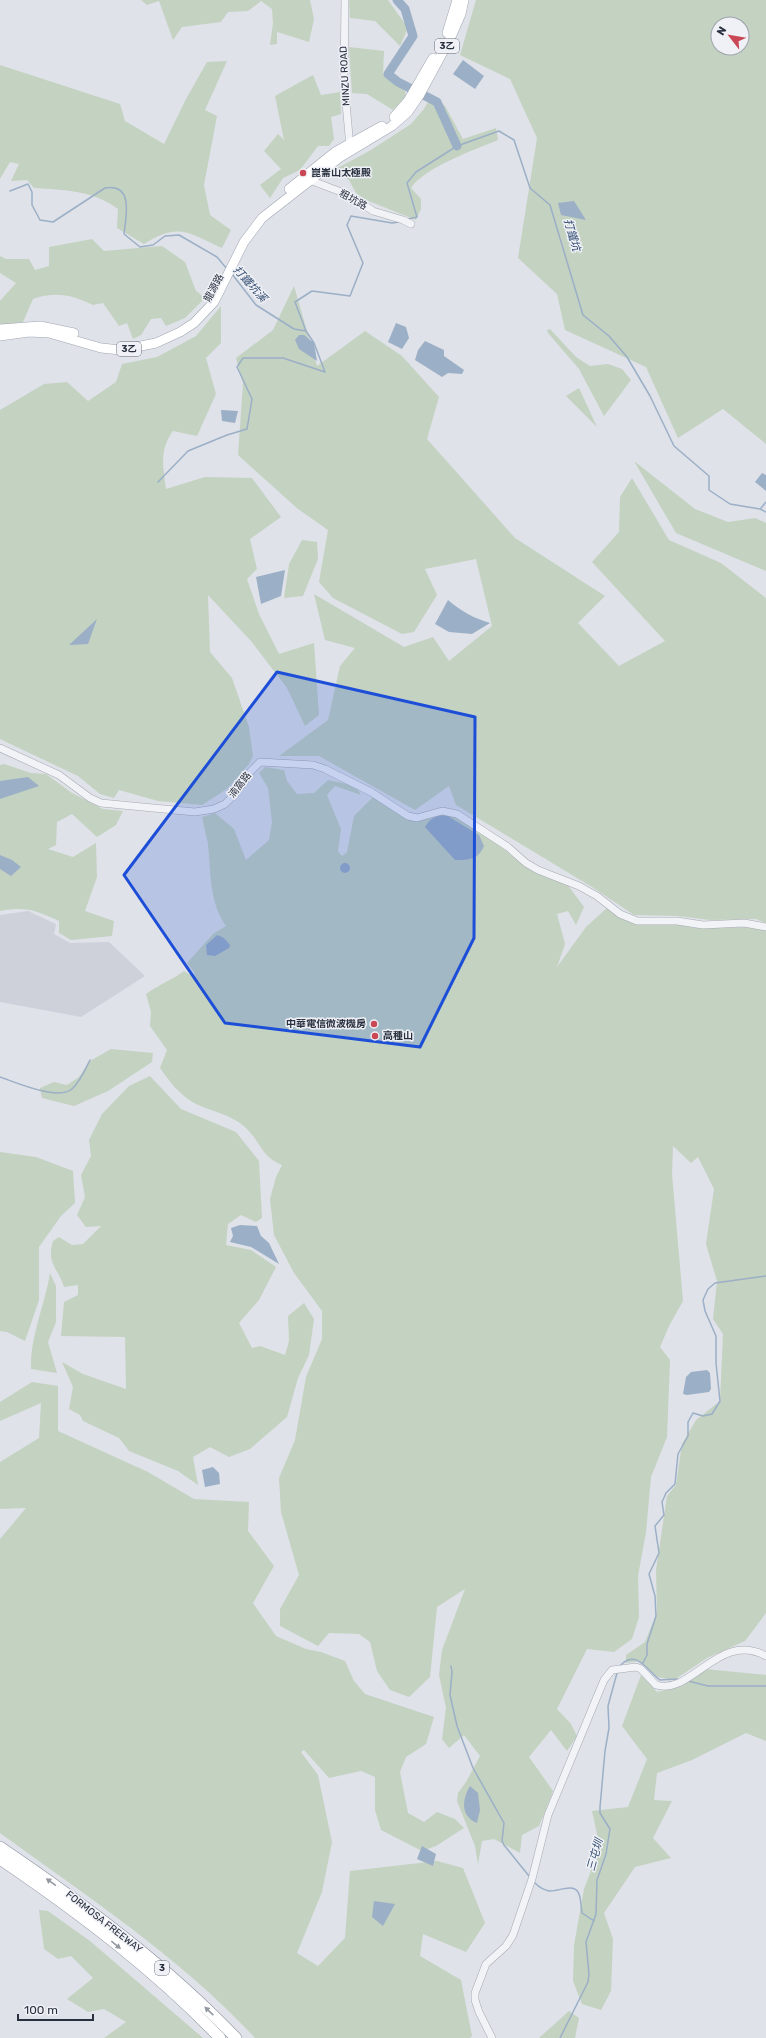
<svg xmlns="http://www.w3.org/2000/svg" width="766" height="2038" font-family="Rubik,'Noto Sans TC',sans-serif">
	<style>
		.built { fill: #ced1da }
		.green { fill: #c4d2c1; fill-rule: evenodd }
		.water { fill: #9bafc7 }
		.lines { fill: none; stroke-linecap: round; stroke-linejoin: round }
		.stream { stroke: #9bafc7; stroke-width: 1.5 }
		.river { stroke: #9bafc7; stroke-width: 9 }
		.minor-casing { stroke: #a5a9b2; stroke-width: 8 }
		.major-casing { stroke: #9fa6b3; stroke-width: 10 }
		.highway-casing { stroke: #878f9e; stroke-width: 12 }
		.minor { stroke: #f2f3f7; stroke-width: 7 }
		.major { stroke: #fff; stroke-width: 9 }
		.highway { stroke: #fff; stroke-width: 11 }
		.oneway { fill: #94989f }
		.marked { fill: #1d4ed8; fill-opacity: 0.2; stroke: #1d4ed8; stroke-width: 3; stroke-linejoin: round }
		.poi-dot { fill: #ca4856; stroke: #eff1f6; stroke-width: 1.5 }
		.labels { text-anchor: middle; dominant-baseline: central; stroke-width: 3; stroke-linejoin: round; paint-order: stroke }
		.shield { fill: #eff1f6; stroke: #646a76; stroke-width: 1 }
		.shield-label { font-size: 9px; font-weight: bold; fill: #29303f }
		.street-label { font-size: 10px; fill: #29303f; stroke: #eff1f6 }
		.poi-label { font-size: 10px; font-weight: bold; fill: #29303f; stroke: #eff1f6; text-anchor: start }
		.water-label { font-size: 11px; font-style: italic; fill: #344d71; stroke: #eff1f6 }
	</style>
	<rect width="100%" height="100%" fill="#dfe2e8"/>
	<path class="built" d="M28,911L56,924L54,934L70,943L109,942L145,976L81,1017L0,1002V915Z"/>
	<path class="green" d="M141,0H310L314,19L309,42L277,32V44L270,45L273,23L272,9L261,1L248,11L228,12L221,22L182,27L173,40L159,1L147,5Z
		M349,0H388L408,28L400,46L375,21L350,18Z
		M476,0H766V444L723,409L678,438L646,367L565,330L557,294L518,258L537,138L510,79L460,55ZM718,24H742V48H718Z
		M349,47L384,51L383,75L405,91L406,96L393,110L367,94L352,93Z
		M227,61L205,110L217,116L204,185L210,215L231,230L222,248C188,233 179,222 144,244L117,228L118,209C93,190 64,190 34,188L27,180L11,181L19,164L10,162L0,179V65L120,104L125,121L164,144L186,99L207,62Z
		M313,75L321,95L340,92L341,114L331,117L334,139L329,146H318L300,170L283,178L270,198L260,185L281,169L264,151L278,134L284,140L275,96Z
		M432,95L445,106L463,139L496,128L498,140C474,150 425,167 411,188L421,199V209L416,220L366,200L356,193L349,180L334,170L371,150L411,124L424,109Z
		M92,239L104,251L162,246L185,262L196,291L205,298L185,318L166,326L161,318L151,319L141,335L133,339L127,323L119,326L103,303L93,305C72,295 56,291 33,299L23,322L0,325V301L16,283L0,273V256L6,259H29L35,270L49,266V247Z
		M294,286L317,366L365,331L402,356L439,397L427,439L515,538L605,596L578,623L619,666L665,641L592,562L619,532L620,497L632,478L669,540L721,563L766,598V923L756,919L710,920L678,916L634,915L592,887L456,805L449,786L415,810L319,756H279L328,720L340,666L355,648L325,640L314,594L404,647L433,637L449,661L492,626L476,559L425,569L437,595L414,632L402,634L333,598L319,582L328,530L298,509L238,455L243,383L236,358L273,330Z
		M221,306V343L206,358L216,394L197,436L173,431C159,450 163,467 166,489L205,477L252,478L281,517L250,539L257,569L247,579L259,614L279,654L314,643L319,715L305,726L287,688L251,641L208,595L210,652L232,678L249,727L253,756L249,764L227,789L202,805L158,801L119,790L114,798L100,794L78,776L0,739V410L44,384L67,382L88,401L116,382L122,364L157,357L196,336Z
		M550,329L576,357L590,366L608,364L622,369L631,380L604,416L579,369L548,333L547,330Z
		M579,388L597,427L566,396Z
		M634,461L695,509L728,522L755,518L766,523V571L676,533Z
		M302,540L317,542L318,559L303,596L284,598L289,564Z
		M4,764L31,773L46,774L72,793L103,809L123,811L116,825L97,837L72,814L57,822L56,845L48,849L73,857L96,843L97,877L85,911L114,921L112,936L71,940L59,933V921C37,911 26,906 0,911V765Z
		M265,767L284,770L287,781L297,794L314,793L328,780L356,786L361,795L335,786L327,795L341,829L338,851L342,856L347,852L354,816L373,797L398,814L419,821L445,813L455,816L494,841L523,865L567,884L584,907L576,925L568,911L557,914L565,944L557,967L586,927L608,907L635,923H673L694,928L758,927L766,930V1613L745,1641L707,1658L674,1680L657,1677L639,1661L626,1663V1655L645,1642L657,1612L656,1570L667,1496L676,1485L682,1444L696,1420L720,1401L723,1334L713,1319L717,1281L706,1244L714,1189L698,1157L691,1163L673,1146L672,1174L683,1301L669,1326L660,1347L670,1360L667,1437L651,1477L646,1532L638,1576L639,1617L632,1639L614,1652L587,1649L557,1709L571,1724L577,1736L567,1751L551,1730L529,1757L553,1791L539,1826L522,1835L520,1853L494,1839L482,1841L478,1864L475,1846L457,1801L458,1793L466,1782L480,1756L464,1735L449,1748L442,1739L446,1708L439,1675L442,1650L465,1589L437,1607L430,1677L409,1697L390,1690L377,1671L370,1642L359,1634L329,1633L318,1646L280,1626V1609L299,1575L281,1512L279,1478L295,1440L306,1377L322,1339V1311L294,1273L274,1235L270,1199L276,1177L282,1165C260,1155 262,1144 247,1129C232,1114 212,1112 194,1103C180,1095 169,1081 160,1068L167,1050L150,1026L151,1012L146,994C158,985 172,980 184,971L195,978L194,972L187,963L213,934L226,926C209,902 211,873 208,844C206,835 204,826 202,817L215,813L234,829L246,860L269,840L272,822L268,788L259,773Z
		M111,1049L153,1053L152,1062L108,1091L74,1106L42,1098L40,1088L54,1082L67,1085L79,1077L90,1061Z
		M150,1076L181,1109L236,1132L259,1161L262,1218L256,1222L241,1215L228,1224L226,1245L251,1250L276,1267L259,1300L239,1323L252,1348L260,1346L285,1355L289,1341L288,1316L304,1303L314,1319L309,1355L298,1378L287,1417L250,1449L229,1457L210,1447L193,1457L198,1485L178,1471L129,1451L119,1438L83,1421L80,1415L69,1409L73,1387L62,1362L83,1374L126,1389L125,1337L61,1336L64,1302L78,1295V1285L64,1287C58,1267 46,1264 53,1241L59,1237L72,1245L83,1244L101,1226L86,1227L77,1215L85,1197L81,1175L91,1156L89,1140L102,1114L129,1086Z
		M0,1152L36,1157L73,1171L75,1203L61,1216L39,1247V1300L25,1341L7,1332L0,1331Z
		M50,1273L56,1286V1322L48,1342L57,1373L31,1369C30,1336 45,1305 50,1273Z
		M32,1382L58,1386V1431L148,1472L194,1499L249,1502L248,1531L274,1566L253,1603L276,1636L306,1649L321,1652L345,1661L354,1681L365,1694L434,1717L426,1744L406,1757L400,1772L408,1813L424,1822L437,1812L455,1819L464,1828L436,1846L422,1851L381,1830L375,1810V1777L361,1771L329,1778L304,1750L301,1752L318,1775L332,1842L322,1892L297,1953L318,1966L345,1938L350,1871L437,1861L463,1868L485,1923L466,1952L423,1934L420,1956L461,1980L472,2036L470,2038H255C181,1958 88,1897 0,1833V1539L26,1508L0,1509V1462L39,1438L41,1403L0,1421V1402Z
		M705,1669L766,1675V1741L746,1733L692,1760L657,1773L654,1800L672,1801L653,1838L671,1858L635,1867L604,1913L613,1939L611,1991L601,2010L582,2004L573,1981L574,1945L584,1889L600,1847L592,1811L628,1807L647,1759L622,1726L641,1675L657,1692L682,1686Z
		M39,1910L48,1911L90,1941L203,2038H104L126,2022L104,2009L88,2012L67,1999L93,1978L71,1956L58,1959L44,1949Z
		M569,2011L579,2018L575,2038H539Z"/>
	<path class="water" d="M463,60L484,76L475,89L453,74Z
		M574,201L586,220L561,215L558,203Z
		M396,323L406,327L409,338L402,349L388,342Z
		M299,335H304L314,343L317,361L299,349L295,340Z
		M425,341L444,350V356L464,370L462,374L448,373L442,377L415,360L418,350Z
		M221,410L238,411L235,423L222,421Z
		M762,473L766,475V491L755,482Z
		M285,570L281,596L261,604L256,577Z
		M448,600C461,611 473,618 490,623L472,634L449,632L435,624Z
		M97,619L88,644L69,645Z
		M28,777L39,786L0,799V781Z
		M446,815L479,835L484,846C478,860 469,860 455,860L425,827C430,818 436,816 446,815Z
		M0,855L12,860L21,867L11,876L0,869Z
		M340 868a5 5 0 1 1 10 0a5 5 0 1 1-10 0Z
		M217,935L224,938L230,945L229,948L215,956L207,955L206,945Z
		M240,1225L257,1226L261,1236L269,1243L279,1264L251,1247L230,1242L233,1236L231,1228Z
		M707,1370L710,1373L711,1389L709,1392L687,1395L683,1394L686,1377L691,1372Z
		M213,1467L219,1473L220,1484L205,1487L202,1470Z
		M470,1786L478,1793L480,1810L477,1823C460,1816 462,1799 470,1786Z
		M422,1846L436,1854L433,1866L417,1859Z
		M374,1901L395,1904L383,1926L372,1917Z"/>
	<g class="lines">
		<path class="stream" d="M10,191L28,184L32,192V205L40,220L53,222L105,188C134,183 126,216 124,234L140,247L153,245L165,236L179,235L217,257L227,269
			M408,219L417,217L407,183L416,172L457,146L499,131L514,140L530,188L550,205L583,315L609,336L627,357L650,396L674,446L709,476V490L730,504L760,509L766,512
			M232,274L256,305L294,329L306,331L295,302L312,291L350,296L363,263L347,225L351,216L392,223L399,222
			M158,482L188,451L227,435L247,429L252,399L237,367L243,358H283L325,372L314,343L306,331
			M761,508L766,502
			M0,1077C15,1082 58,1101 72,1089C80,1082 85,1070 90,1060
			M643,1663L647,1655V1644L656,1616L655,1596L649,1574L659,1553L655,1526L664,1515L662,1502L666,1493L675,1484L678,1454L688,1436V1422L693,1413L703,1416L712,1414L720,1401L716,1363V1336L705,1311L703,1300L708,1289L715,1283L766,1276
			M451,1666L452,1672L450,1695L457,1726L473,1768L504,1823L502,1841L504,1845L529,1876
			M620,1666C636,1647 649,1673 660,1680L677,1679
			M688,1681L708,1686H766
			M535,1883C539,1887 544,1890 549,1891C558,1892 574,1882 579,1894C581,1899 581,1907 582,1913L594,1921
			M560,2038L588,1982L589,1974L586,1942L596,1914L597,1880L606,1854L610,1829L600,1813V1807L605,1751L609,1728L608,1706L617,1673"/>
		<path class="river" d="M397,0L405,9L413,36L388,74L398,82L437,102L457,146"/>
		<defs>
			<path id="minor" d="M345,0L344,81L350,147
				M307,179L349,195L373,211L403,220L411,224
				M0,748L59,775L90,798L101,803L195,812L214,809L225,804L235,794L251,771L260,762L313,765L325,769L371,792L408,816L417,818L442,811L457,814L508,847L526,863L538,870L579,886L597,896L620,914L637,921H677L703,925L744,923L766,927
				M492,2038L479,2012L475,2000V1993L486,1964L506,1946L513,1935L532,1879L548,1815L604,1680L612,1670L636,1667L641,1669L656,1685C692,1696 719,1630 766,1656"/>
			<path id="major" d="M447,33L457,0
				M394,117L408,101L433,58
				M289,189L335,152L382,126
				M0,329L40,326L74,333
				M0,336L29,332L49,333L101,348L121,350L156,343L180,332L194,323L214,302L244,242L262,218L339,158L392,126L408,112L419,96L451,37L461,14L464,0"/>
			<path id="highway" d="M0,1847C84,1904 166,1965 236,2038
				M0,1859C78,1912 155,1970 220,2038"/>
		</defs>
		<use href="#minor" class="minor-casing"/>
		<use href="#major" class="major-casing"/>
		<use href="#highway" class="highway-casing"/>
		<use href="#minor" class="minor"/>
		<use href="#major" class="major"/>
		<use href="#highway" class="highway"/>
	</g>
	<defs><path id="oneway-solid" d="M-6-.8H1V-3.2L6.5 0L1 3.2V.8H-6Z"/></defs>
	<g class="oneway">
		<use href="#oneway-solid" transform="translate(51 1882) rotate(-144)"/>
		<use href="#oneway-solid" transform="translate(116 1945) rotate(39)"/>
		<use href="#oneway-solid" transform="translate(209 2011) rotate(-137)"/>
	</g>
	<path class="marked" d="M277,672L475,717L474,938L420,1047L225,1023L124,875Z"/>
	<g class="poi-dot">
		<circle cx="303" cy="173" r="4"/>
		<circle cx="374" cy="1024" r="4"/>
		<circle cx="375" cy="1036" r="4"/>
	</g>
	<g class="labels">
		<g class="shield">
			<rect x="435" y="39" width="24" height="14" rx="3"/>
			<rect x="117" y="342" width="24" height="14" rx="3"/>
			<rect x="155" y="1961" width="14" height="14" rx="3"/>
		</g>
		<g class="shield-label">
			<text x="447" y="46">3乙</text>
			<text x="129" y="349">3乙</text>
			<text x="162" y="1968">3</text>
		</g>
		<g class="street-label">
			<text transform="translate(345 76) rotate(-93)">MINZU ROAD</text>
			<text transform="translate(353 200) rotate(29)">粗坑路</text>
			<text transform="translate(214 288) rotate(-62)">龍源路</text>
			<text transform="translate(240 785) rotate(-52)">湳窩路</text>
			<text transform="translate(104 1922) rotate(38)">FORMOSA FREEWAY</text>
		</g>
		<g class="poi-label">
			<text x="311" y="173">崑崙山太極殿</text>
			<text x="366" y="1024" text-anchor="end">中華電信微波機房</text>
			<text x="383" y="1036">高種山</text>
		</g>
		<g class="water-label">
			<text transform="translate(572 235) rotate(74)">打鐵坑</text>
			<text transform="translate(250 284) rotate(48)">打鐵坑溪</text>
			<text transform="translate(595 1855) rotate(-75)">三屯圳</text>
		</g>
	</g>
	<g transform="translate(730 36) rotate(301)"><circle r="19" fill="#eff1f6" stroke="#a0a4ad"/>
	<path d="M0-3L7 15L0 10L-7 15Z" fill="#ca4856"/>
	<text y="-6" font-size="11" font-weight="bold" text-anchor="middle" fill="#29303f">N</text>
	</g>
	<path d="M18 2014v6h75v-6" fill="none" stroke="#29303f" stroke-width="2"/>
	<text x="24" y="2014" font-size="12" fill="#29303f" stroke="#eff1f6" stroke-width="3" paint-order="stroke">100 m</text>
</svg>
